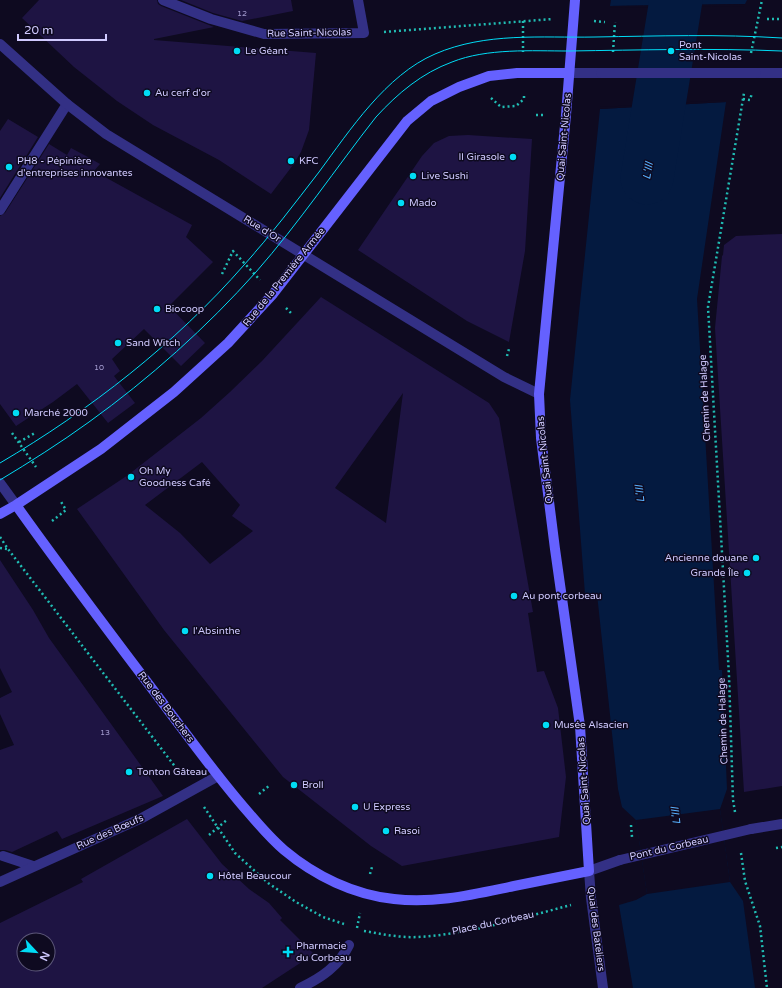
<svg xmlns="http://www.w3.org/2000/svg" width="782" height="988" font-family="'Varela Round',sans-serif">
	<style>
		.water { fill: #041a40 }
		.pier { fill: #0e0a20 }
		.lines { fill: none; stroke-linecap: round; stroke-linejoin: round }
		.river { stroke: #041a40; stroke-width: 53 }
		.building { fill: #1e1443; fill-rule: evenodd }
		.path { stroke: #20bcb3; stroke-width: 2.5; stroke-dasharray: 2 3; stroke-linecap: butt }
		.lane { stroke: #333085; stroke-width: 10 }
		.street { stroke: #333085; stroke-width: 10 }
		.secondary { stroke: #6561ff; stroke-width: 10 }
		.tram { stroke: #00dcf5; stroke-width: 1 }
		.street-bridge { stroke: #333085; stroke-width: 10 }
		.poi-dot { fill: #00dcf5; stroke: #0e0a20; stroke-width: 1.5 }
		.labels { text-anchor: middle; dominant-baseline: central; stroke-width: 3; stroke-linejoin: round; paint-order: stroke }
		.number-label { font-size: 8px; fill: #a49cd0 }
		.street-label { font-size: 10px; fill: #d0caff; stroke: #0e0a20 }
		.poi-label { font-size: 10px; fill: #d0caff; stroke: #0e0a20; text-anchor: start }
		.water-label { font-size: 11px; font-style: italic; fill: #58b1ff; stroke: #0e0a20 }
	</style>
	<rect width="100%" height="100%" fill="#0e0a20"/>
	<path class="water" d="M611,0H747L745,4L610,6Z
		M726,102L697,299L719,670H722L727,789L720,809L730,882L743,901L755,988H633L619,905L636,900L647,894L636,820L622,807L618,789L597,594H585L570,400L600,109Z"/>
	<path class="pier" d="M745,4V6L610,8V6Z
		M726,100V102L600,109V107Z
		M720,809L730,882L647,894L636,820Z"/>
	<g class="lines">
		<path class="river" d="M647,178L676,0"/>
	</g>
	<path class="building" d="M39,0H157L158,4L161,6L214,27L154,39V40L316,53L309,130L301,152L293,165L271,194L219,160L153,125L117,101L74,67L22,18Z
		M181,0H291L293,11L242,21L213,13Z
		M8,119L38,137L0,198V131Z
		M468,135L532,139L525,251L509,342L467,321L358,250L422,156L434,143L449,136Z
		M49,144L67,155L71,148L86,156L100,164L94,171L192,225L186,237L213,262L169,306L205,343L181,366L144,329L112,359L120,371L114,376L135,403L108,423L77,384L53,402L16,426L0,404V216L5,213Z
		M782,234V786L744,792L715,328L722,256L723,255L724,245L736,236Z
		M321,297L489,403L499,418L533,612L528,613L537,672L544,671L558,708L566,777L559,837L402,866L371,846L283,777L164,630L77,509L128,475L201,418L230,392L262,361ZM403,393L386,523L335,488ZM202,462L240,505L232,516L253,531L210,564L180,533L145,505Z
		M0,560L33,610L49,638L163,796L62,839L57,831L12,852L5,850H0V750L14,745L0,714V698L12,692L0,668Z
		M187,819L222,864L249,889L269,903L282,918L280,920L314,954L262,988H0V923L83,882L81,879ZM24,940H48V964H24Z"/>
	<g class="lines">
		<path class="path" d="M767,19H782
			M523,21V52
			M594,21L605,22
			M384,32L553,19
			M613,52L615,22
			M751,53L762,0
			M491,98L501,107L516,106L524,99V93
			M743,99L750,100L752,93
			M536,115H546
			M222,274L233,251L260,280
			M286,308L293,315
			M507,356L509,349
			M12,433L36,467
			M19,442L35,433
			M52,521L66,510L60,500
			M0,537L8,549L180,773
			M0,548L7,549
			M259,794L270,785
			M204,807L235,853L268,883L296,902L323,917L344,924
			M735,812L733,800L729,676L708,307L744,93
			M631,825L632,837
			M209,835L228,819
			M776,848L782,847
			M741,853L745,881L760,926L767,988
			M370,874L372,867
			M357,928L360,913
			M364,931C382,934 400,938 418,937C470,934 521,918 571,905"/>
		<path class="lane" d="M163,0L211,19L264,34L364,33L358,0
			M0,210L67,104
			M3,856L33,866"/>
		<path class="street" d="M0,44L67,104L106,134L504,377L539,394
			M569,73H601
			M756,73H782
			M0,483L16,505
			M751,829L782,824
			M0,882L142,818L218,776
			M300,988C321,978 339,966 349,945
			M603,988L591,898L589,871L620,860"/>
		<path class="secondary" d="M16,505C65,574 117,642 168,710C194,744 219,779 248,812C259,825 271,839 284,850C315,876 354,895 394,899C435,904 475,894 514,886C539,881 564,876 589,871L580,726L555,549L541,438L539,394L566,115L575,0
			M0,514L16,505L101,449L174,392L228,343L273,294L407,121L431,101L459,87L489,76L517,73H569"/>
		<path class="tram" d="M0,463C90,410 175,344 244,265C271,235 295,203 319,172C350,130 386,75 435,54C486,32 541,38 595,37C657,36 720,34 782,38
			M0,480C30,462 60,443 89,422C149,379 207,327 256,272C299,223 336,168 376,117C398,93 422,73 452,62C487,48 532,51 569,51C640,50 711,48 782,51"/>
		<path class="street-bridge" d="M601,73H756
			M620,860L751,829"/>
	</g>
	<g class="poi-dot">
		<circle cx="237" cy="51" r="4"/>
		<circle cx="671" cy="51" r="4"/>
		<circle cx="147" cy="93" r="4"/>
		<circle cx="513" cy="157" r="4"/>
		<circle cx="291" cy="161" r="4"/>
		<circle cx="9" cy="167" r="4"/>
		<circle cx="413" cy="176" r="4"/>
		<circle cx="401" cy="203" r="4"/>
		<circle cx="157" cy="309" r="4"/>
		<circle cx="118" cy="343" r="4"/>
		<circle cx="16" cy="413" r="4"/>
		<circle cx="131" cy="477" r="4"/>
		<circle cx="756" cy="558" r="4"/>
		<circle cx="747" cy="573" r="4"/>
		<circle cx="514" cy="596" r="4"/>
		<circle cx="185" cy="631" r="4"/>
		<circle cx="546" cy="725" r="4"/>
		<circle cx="129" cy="772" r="4"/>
		<circle cx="294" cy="785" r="4"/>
		<circle cx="355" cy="807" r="4"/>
		<circle cx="386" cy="831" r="4"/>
		<circle cx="210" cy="876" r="4"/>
		<path d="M286 946h4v4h4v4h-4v4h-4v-4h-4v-4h4z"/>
	</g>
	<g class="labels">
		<g class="number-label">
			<text x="242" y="13">12</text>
			<text x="99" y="367">10</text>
			<text x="105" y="732">13</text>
		</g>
		<g class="street-label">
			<text transform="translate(309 33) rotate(-1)">Rue Saint-Nicolas</text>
			<text transform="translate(564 137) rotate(-85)">Quai Saint-Nicolas</text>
			<text transform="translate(262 229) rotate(32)">Rue d'Or</text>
			<text transform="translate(284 277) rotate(-51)">Rue de la Première Armée</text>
			<text transform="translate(705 398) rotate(-93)">Chemin de Halage</text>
			<text transform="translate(545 460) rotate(-96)">Quai Saint-Nicolas</text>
			<text transform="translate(166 707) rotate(53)">Rue des Bouchers</text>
			<text transform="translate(723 721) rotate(-92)">Chemin de Halage</text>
			<text transform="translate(584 781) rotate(-94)">Quai Saint-Nicolas</text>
			<text transform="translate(110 832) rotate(-24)">Rue des Bœufs</text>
			<text transform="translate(669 848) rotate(-13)">Pont du Corbeau</text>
			<text transform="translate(493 923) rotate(-12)">Place du Corbeau</text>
			<text transform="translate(596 929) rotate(83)">Quai des Bateliers</text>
		</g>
		<g class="poi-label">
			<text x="679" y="45">Pont<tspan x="679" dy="12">Saint-Nicolas</tspan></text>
			<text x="245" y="51">Le Géant</text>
			<text x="155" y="93">Au cerf d'or</text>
			<text x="505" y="157" text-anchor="end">Il Girasole</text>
			<text x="17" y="161">PH8 - Pépinière<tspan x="17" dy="12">d'entreprises innovantes</tspan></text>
			<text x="299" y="161">KFC</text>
			<text x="421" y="176">Live Sushi</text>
			<text x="409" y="203">Mado</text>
			<text x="165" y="309">Biocoop</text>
			<text x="126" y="343">Sand Witch</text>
			<text x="24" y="413">Marché 2000</text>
			<text x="139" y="471">Oh My<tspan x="139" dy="12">Goodness Café</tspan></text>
			<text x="748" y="558" text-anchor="end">Ancienne douane</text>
			<text x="739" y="573" text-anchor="end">Grande Île</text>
			<text x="522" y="596">Au pont corbeau</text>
			<text x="193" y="631">l'Absinthe</text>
			<text x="554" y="725">Musée Alsacien</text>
			<text x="137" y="772">Tonton Gâteau</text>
			<text x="302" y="785">Broll</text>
			<text x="363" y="807">U Express</text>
			<text x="394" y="831">Rasoi</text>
			<text x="218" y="876">Hôtel Beaucour</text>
			<text x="296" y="946">Pharmacie<tspan x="296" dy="12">du Corbeau</tspan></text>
		</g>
		<g class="water-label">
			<text transform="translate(648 171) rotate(-81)">L'Ill</text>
			<text transform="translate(640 494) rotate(-96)">L'Ill</text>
			<text transform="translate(676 816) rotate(-96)">L'Ill</text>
		</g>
	</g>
	<g transform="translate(36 952) rotate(116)"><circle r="19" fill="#0e0a20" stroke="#5c5779"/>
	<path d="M0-3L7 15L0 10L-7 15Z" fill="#00dcf5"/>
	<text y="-6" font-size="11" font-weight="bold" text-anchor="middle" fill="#d0caff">N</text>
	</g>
	<path d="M18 34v6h88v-6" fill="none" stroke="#d0caff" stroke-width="2"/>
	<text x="24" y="34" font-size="12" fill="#d0caff" stroke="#0e0a20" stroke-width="3" paint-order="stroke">20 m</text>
</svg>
